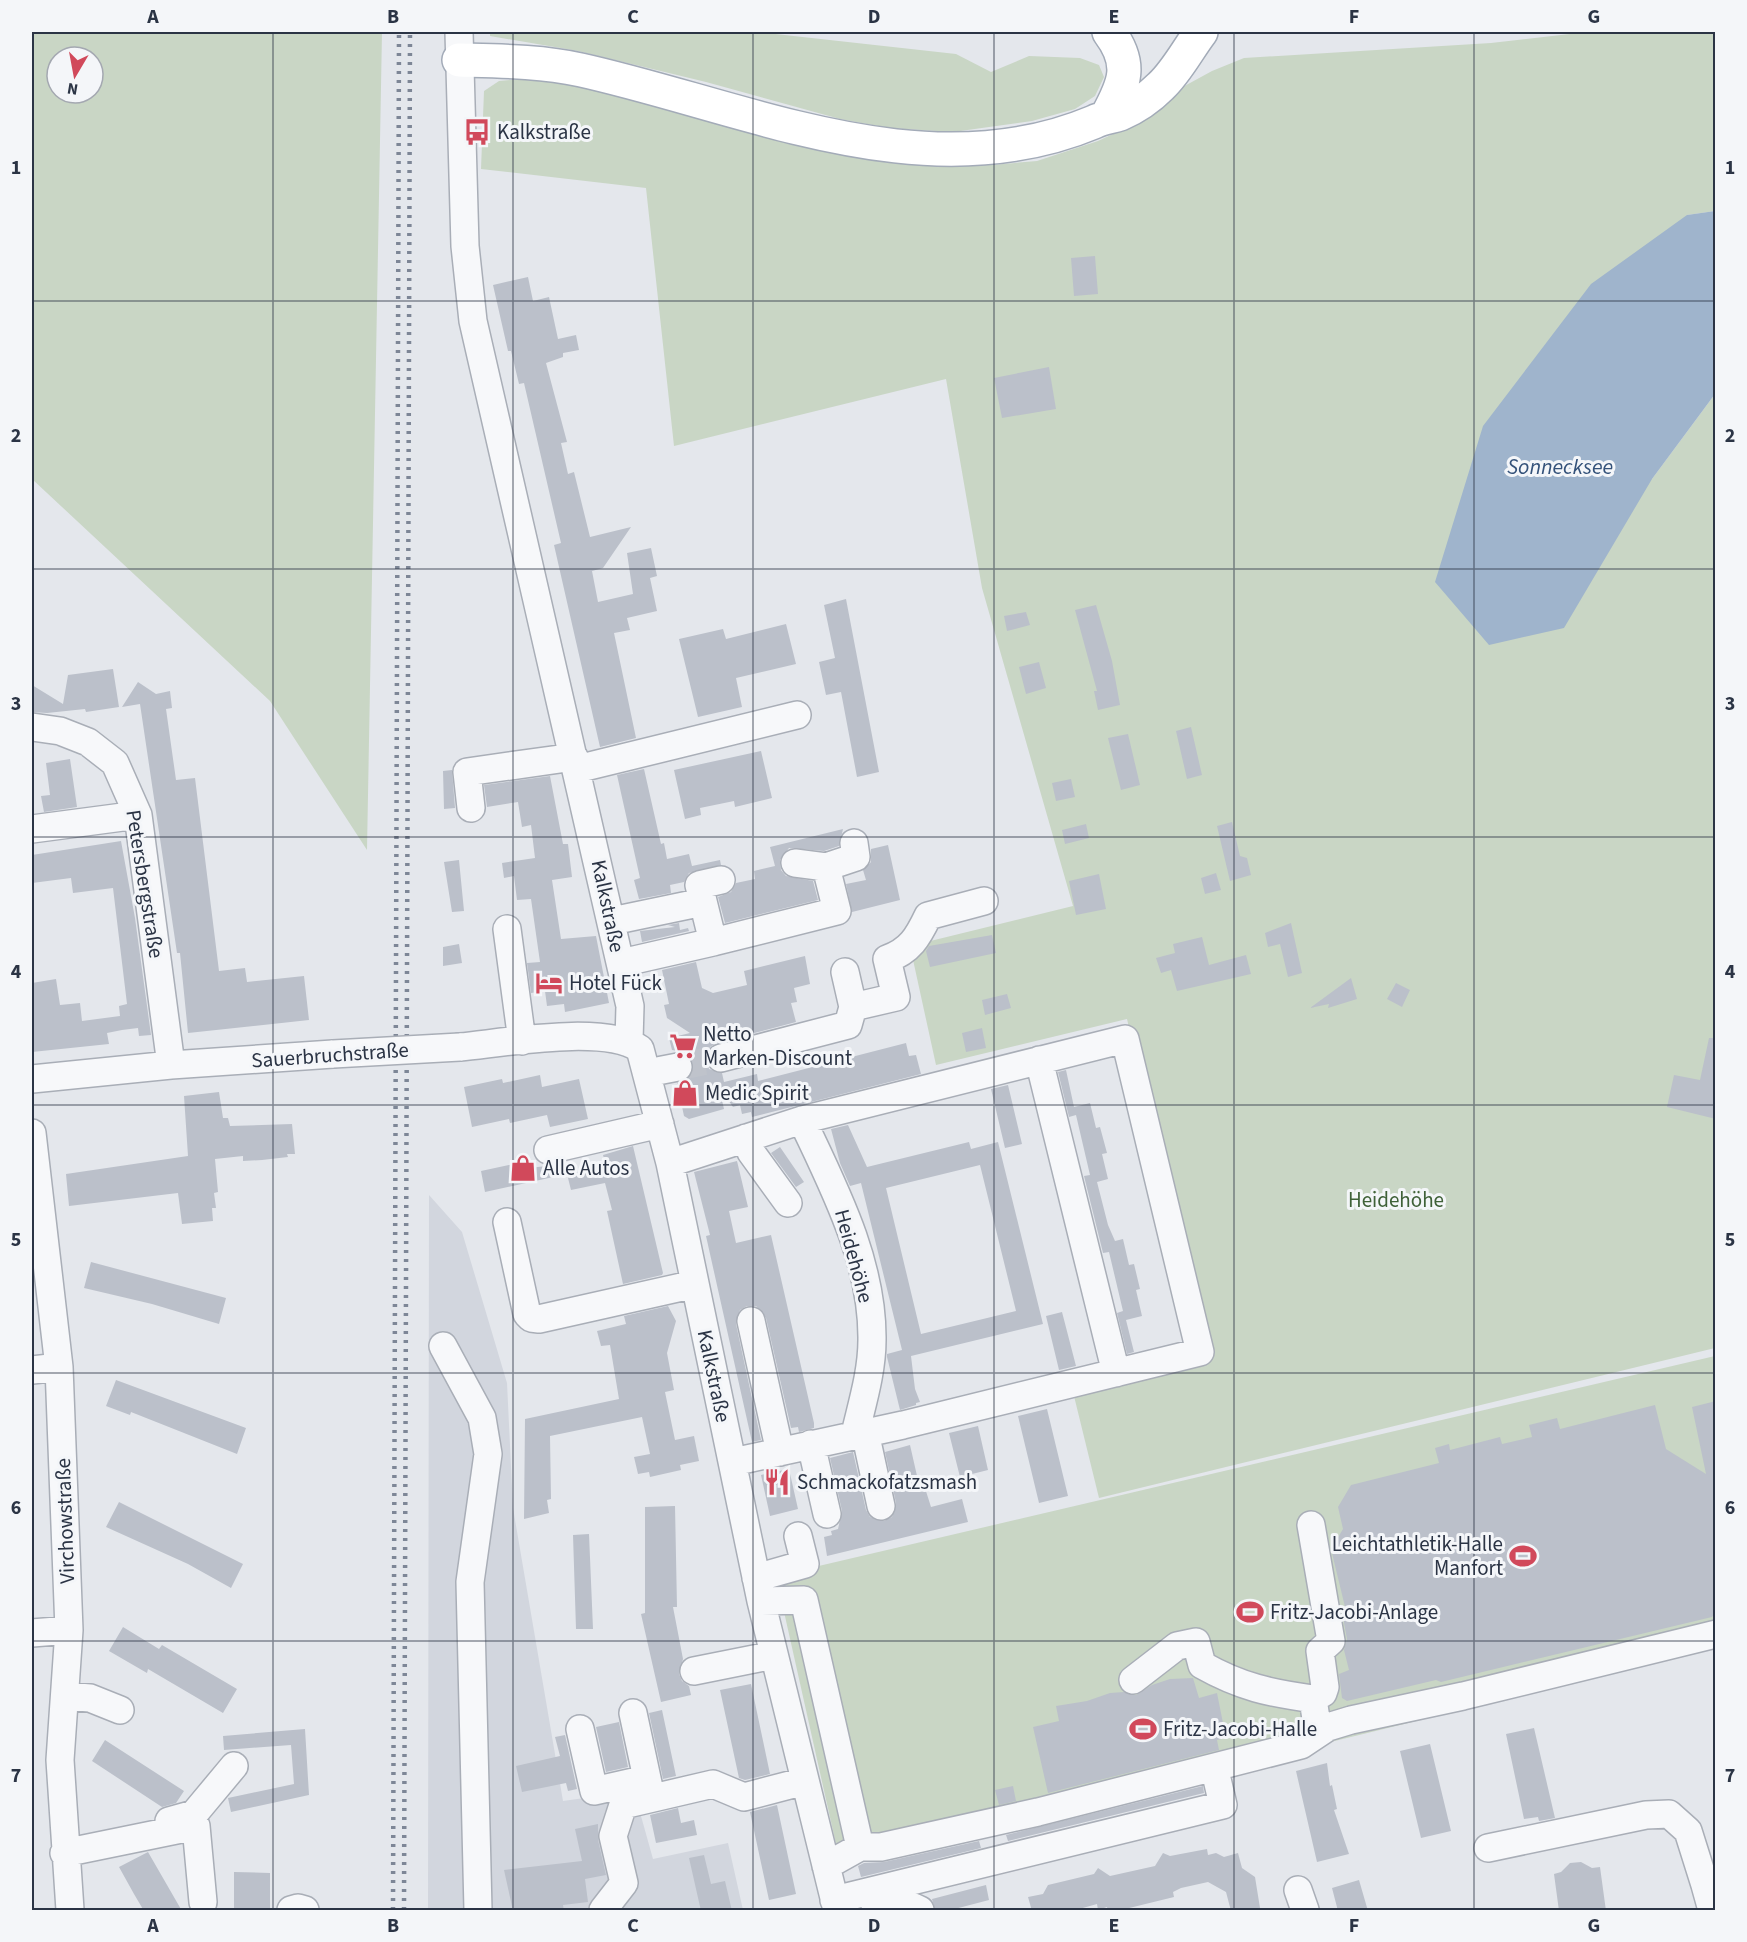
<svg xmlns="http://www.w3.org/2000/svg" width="1747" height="1942" font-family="'Source Sans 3',sans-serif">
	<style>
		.built { fill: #d2d6de }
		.green { fill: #c9d6c5; fill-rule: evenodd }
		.water { fill: #9fb4cc }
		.building { fill: #bbc0ca; fill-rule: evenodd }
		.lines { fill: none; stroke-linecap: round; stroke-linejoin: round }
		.minor-tunnel { stroke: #bfc3cb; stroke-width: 27; stroke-dasharray: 27 14; stroke-linecap: butt }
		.minor-casing { stroke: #a9aeb7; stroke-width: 30 }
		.major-casing { stroke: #a3abb8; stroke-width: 36 }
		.minor { stroke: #f7f8fa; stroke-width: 27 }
		.major { stroke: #fff; stroke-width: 33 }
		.rail { stroke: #7d8696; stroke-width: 4.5; stroke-dasharray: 3 6; stroke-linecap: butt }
		.minor-bridge-casing { stroke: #a9aeb7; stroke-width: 30; stroke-linecap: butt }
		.minor-bridge { stroke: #f7f8fa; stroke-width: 27 }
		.grid { fill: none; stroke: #2b3445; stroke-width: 1.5; stroke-opacity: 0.55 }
		.labels { text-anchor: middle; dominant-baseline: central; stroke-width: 6; stroke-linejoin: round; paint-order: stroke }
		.poi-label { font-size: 21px; fill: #2b3445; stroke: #f4f6f9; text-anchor: start }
		.street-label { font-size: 21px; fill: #2b3445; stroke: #f4f6f9 }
		.park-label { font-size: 21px; fill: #3f6138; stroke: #f4f6f9 }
		.water-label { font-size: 22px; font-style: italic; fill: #34527a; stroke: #f4f6f9 }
		.neatline { fill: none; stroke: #2b3445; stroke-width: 2 }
		.grid-label { font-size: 20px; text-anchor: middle; font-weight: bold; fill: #2b3445 }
	</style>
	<rect width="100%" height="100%" fill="#e4e7ec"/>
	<path class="built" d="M429,1195L462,1232L507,1383L513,1508L563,1801L634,1791L653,1859L728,1843L743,1910H428Z"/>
	<path class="green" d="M32,32H382L367,850L270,701L32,479ZM57,57H93V93H57Z
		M490,32H758L956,54L991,72L1029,56L1080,58L1099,65L1104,77L1095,96L1075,109L1032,121L953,132L889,128L840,119L706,82L578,51L490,36Z
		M1587,32H1715V211L1687,215L1652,479L1715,394V1348L1099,1498L1073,1392L1207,1357L1127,1019L936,1065L910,946L1073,906L982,588L946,379L674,446L646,188L481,169L484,91L499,81L535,78L596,90L824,151L890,163L944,166L991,165L1037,161L1098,141L1139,122L1179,89L1212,71L1244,58L1491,43Z
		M1715,1356V1648L840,1862L776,1576Z"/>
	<path class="water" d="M1715,211V394L1652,479L1564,628L1489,645L1435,582L1483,426L1591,284L1687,215Z"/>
	<path class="building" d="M1095,256L1098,294L1074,296L1071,258Z
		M528,277L533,301L549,297L558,339L576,335L579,350L563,353V357L546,363L567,442L561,443L568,474L574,472L590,537L631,527L603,568L592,571L598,602L633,594L627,553L651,548L657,576L650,578L657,611L627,618L630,630L614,633L636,738L600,747L554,545L561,543L524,383L519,384L511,351H508L493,285Z
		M1049,367L1056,409L1002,418L994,378Z
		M846,599L879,772L857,777L841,692L826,695L819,662L835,658L824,605Z
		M1096,605L1112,661L1120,705L1098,710L1094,691H1097L1075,610Z
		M1026,612L1030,625L1007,631L1004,616Z
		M786,624L796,664L736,678L742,707L698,717L679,639L723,629L726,639Z
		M1039,662L1046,688L1026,694L1019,667Z
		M113,669L119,707L86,712L85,709L47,713L32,712V685L63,704L68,675Z
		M138,682L156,694L170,691L172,708L166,709L176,780L195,778L219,971L245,968L247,982L304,976L309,1020L188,1033L180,953H177L140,704L122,707Z
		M1191,727L1202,775L1187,779L1176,731Z
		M1128,734L1140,785L1121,790L1108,738Z
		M761,751L772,798L735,807L734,801L700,808L701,815L685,819L674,770Z
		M70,759L77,807L44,812L41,796L50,795L46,763Z
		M644,769L661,844L664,843L667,859L689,854L692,866L720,860L721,865L689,873L684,882L670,885L671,893L639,899L634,880L640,878L617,775Z
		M452,770L455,808L444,809L443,771Z
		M550,776L563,844H568L572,877L552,880L561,939L596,936L609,1003L565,1012L564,1004L547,1006L545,991L531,993L527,963L540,962L531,899L517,900L514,876L504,878L502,863L535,858L531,825L522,827L518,802L487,807L484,785Z
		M1071,779L1075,797L1056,801L1052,783Z
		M1232,822L1240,856L1247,858L1251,875L1230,881L1217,826Z
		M1086,824L1089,838L1065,844L1062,830Z
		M843,829L839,846L824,851L789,848L780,860L781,870L786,876L813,881L818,900L725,923L718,897L731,892L736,883L755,879L754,871L775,866L770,847Z
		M121,841L135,918L151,1035L139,1036L138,1028L122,1030L107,1033L109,1044L32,1052V983L56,979L60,1005L80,1003L82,1021L120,1016L119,1006L127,1004L113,888L73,893L71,878L32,883V855Z
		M888,845L900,900L852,912L846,884L866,880L863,870L871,862V849Z
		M459,860L464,911L452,912L444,862Z
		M1216,873L1221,890L1205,894L1201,878Z
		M1099,874L1106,909L1076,915L1069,881Z
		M679,923L680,930L688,928L689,931L642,942L640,931L675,927L668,925Z
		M1291,923L1302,973L1288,977L1280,944L1268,947L1265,933Z
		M992,935L996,953L930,967L926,951L929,946Z
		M1202,937L1209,965L1246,955L1251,974L1177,991L1171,970L1161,973L1156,958L1175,953L1173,944Z
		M459,944L462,963L443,966V947Z
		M805,956L810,984L794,988L797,1002L791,1003L796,1022L716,1043L710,1047L706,1054L709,1069L722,1073L724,1082L757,1074L758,1081L906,1043L909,1056L916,1055L921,1074L752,1117L751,1112L742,1114L740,1105L733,1107L719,1087L724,1109L689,1119L684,1116L677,1083L689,1078L693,1065L690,1057L684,1052L672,1050L669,1038L690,1033L667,1018L664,1005L669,1004L662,970L696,962L702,988L713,993L747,985L744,971Z
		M1351,978L1357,999L1328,1008L1329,1004L1310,1008Z
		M1396,983L1410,990L1402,1007L1387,999Z
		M1007,994L1011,1008L985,1015L982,1000Z
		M982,1028L986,1048L966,1052L962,1033Z
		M1709,1038H1716V1119L1667,1107L1674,1075L1700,1080Z
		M1066,1070L1074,1107L1090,1103L1096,1128L1100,1127L1107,1153L1102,1154L1108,1179L1097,1182L1108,1225L1115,1241L1123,1239L1129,1265L1134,1264L1140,1289L1136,1290L1142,1316L1126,1320L1134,1352L1127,1354L1117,1313L1123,1311L1109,1252L1103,1253L1084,1176L1090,1175L1076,1115L1069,1117L1058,1072Z
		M540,1075L542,1087L579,1079L588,1119L550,1127L547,1115L510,1123L509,1119L472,1127L464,1087L502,1079L503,1083Z
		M1008,1085L1022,1144L1005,1148L991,1089Z
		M219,1092L223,1118H228L230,1126L292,1124L295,1154H287L288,1157L262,1160L243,1161V1156L215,1159L218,1192L214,1193L216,1208H212L213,1221L182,1224L178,1193L69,1206L66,1174L188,1156L184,1096Z
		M848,1125L867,1167L969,1142L971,1149L998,1142L1043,1324L911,1356L915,1389L920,1402L916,1403V1405L900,1410L887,1357V1354L902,1350L861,1183L850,1186L840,1163L831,1129ZM980,1165L1016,1311L921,1334L886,1188Z
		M633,1146L663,1273L662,1275L623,1284L607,1211L612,1210L605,1183L571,1190L567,1174L606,1166L603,1155Z
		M780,1147L804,1182L796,1187L771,1153Z
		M527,1161L529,1168L555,1165L558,1176L485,1192L481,1171Z
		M737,1161L748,1207L729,1211L736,1243L771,1235L814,1423V1428L799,1432L798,1427L791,1428L766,1318L756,1306H747L740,1310L736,1324L761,1440L752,1442L706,1236L710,1235L694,1172Z
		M91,1262L226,1298L219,1324L152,1304L84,1288Z
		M668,1306L676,1321L667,1353L674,1390L665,1392L675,1440L694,1436L699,1461L680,1465L681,1470L650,1477L649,1472L638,1474L634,1457L650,1454L642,1417L550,1436L551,1499L547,1500L549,1513L524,1519L525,1419L619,1399L610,1345L601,1346L597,1331L626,1324L624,1316Z
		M1062,1312L1076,1366L1059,1370L1046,1316Z
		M116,1380L246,1428L237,1454L131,1412L130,1415L106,1406Z
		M1716,1401V1611L1712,1617L1441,1682L1436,1680L1347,1701L1342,1698L1339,1674L1349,1670L1344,1650L1347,1639L1342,1612L1346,1611L1331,1549L1343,1529L1338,1507L1351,1485L1439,1463L1435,1448L1449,1444L1450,1450L1500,1437L1502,1444L1532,1437L1529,1425L1557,1418L1560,1429L1655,1405L1666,1449L1706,1474L1692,1407Z
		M1047,1409L1068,1496L1039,1503L1018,1416Z
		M978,1426L988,1470L960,1477L949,1433Z
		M910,1445L920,1489L925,1488L931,1507L962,1499L968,1522L827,1556L824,1537L832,1535L831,1531L838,1529L842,1511L830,1458L853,1452L866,1510L870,1517L884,1521L892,1517L896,1503L885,1452Z
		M789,1469L798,1509L770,1516L761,1475Z
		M119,1502L243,1564L231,1588L188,1564L106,1527Z
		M675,1506L677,1607H673L683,1659L679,1674L682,1681L689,1686L691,1695L661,1702L641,1614L645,1613V1507Z
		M589,1534L593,1629H576L573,1535Z
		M123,1627L159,1649L162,1645L237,1689L223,1713L148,1669L147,1673L109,1651Z
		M1193,1678L1199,1698L1217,1693L1226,1738L1217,1740L1219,1750L1048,1793L1033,1727L1059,1721L1056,1706L1087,1701L1110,1693L1124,1692L1136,1695L1152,1685L1170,1679Z
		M751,1684L770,1774L745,1780L739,1778L720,1690Z
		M662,1710L676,1776L663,1779L649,1713Z
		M619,1722L628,1767L606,1772L596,1727Z
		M1534,1728L1555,1818L1539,1821L1538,1817L1524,1819L1506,1734Z
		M305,1729L309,1795L231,1812L228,1798L294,1784L291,1745L224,1750L223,1736Z
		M565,1735L577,1789L568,1791L566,1783L522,1792L516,1766L560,1756L555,1737Z
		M105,1740L184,1791L176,1803L162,1807L92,1761Z
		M1430,1744L1451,1831L1421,1838L1400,1751Z
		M1327,1763L1330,1786L1332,1785L1337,1809L1334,1810L1349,1854L1317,1862L1296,1771Z
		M1013,1786L1016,1801L999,1805L995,1790Z
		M1203,1786L1204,1793L1008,1841L1006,1835Z
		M777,1805L796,1894L769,1900L750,1812Z
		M678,1808L681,1823L694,1820L697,1835L656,1843L650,1815Z
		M598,1824V1840L606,1875L585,1879L588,1902L563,1905L564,1911H513L504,1870L582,1861L575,1829Z
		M979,1841L981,1848L861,1877L858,1866L864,1863L884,1862Z
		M1207,1849L1208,1855L1216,1853L1224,1857L1238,1853L1242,1868L1255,1877L1260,1908L1231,1911L1226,1892L1208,1882L1181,1888L1173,1892L1174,1897L1117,1911H1108L1107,1907L1098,1910L1097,1904L1072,1911H1032L1028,1897L1043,1894L1048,1885L1094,1874L1098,1868L1110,1876L1155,1866L1163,1853L1170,1856Z
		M148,1852L163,1878L182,1911H144L134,1894L119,1867Z
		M704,1855L711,1884L725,1881L732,1911H701L689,1858Z
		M1581,1862L1592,1868L1600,1867L1606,1911H1559L1554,1874L1561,1872L1570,1863Z
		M234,1872L270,1873V1911H234Z
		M1359,1880L1368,1911H1338L1332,1888Z
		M986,1885L989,1900L947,1911H935L932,1899Z"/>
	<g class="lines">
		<path class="minor-tunnel" d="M678,1067L721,1058"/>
		<defs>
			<path id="minor" d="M459,32L465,246L473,321L630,1006L629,1041
				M32,727L60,731L88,742L115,763L138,815L171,1065
				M577,769L797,715
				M471,808L467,772L574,757
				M32,829L138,815
				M795,863L826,867
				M612,921L703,902
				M507,929L522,1041
				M713,942L837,911L826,867L856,857L854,843
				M621,963L713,942L699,885L721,880
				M845,972L853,1007L896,997L887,959C910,951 918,937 928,916L984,901
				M460,1047C503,1043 606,1024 640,1049L670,1163L761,1601L837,1910
				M721,1058L848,1025L853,1007
				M1039,1060L1116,1373
				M647,1073L678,1067
				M32,1079L171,1065L333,1054
				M802,1120C834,1188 873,1262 872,1340C872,1372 862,1404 855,1434
				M32,1133L59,1367L69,1630L60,1760L70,1910
				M746,1138L751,1152L788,1203
				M548,1150L660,1124
				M670,1163L802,1120L1125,1039L1200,1352L903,1425L733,1462
				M507,1222L527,1314L531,1318L539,1319L695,1284
				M751,1321L780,1452
				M443,1346L482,1418L488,1454L470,1582L478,1910
				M32,1370L59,1367
				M865,1432L881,1506
				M811,1444L827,1514
				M1311,1525L1331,1641L1320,1651L1325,1687L1323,1693L1313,1699
				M756,1578L805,1564L798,1536
				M761,1601L804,1600L860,1847
				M32,1633L69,1630
				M694,1671L774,1655
				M1133,1680L1177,1646L1196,1642L1202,1665C1241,1687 1270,1693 1313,1699L1318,1732
				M65,1696L90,1698L120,1710
				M633,1713L651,1797
				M580,1729L594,1791L647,1779
				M169,1821L194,1814L234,1766
				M1488,1848L1646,1815L1669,1814L1688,1831L1705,1885L1716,1883
				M64,1853L196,1826L203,1902
				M826,1866L860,1847H881L1038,1812L1301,1745L1328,1727L1351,1720L1463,1696L1716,1634
				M1705,1885L1712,1910
				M1298,1890L1305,1910
				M871,1895L874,1902C895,1907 898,1899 920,1910
				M834,1900L1223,1805L1217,1779
				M291,1910L298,1908L305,1910
				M603,1910L624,1883L613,1836L623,1805L713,1784L744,1797L805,1781"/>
			<path id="major" d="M459,60C499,61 541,61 581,70C747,107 925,193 1094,122C1102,118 1111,117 1120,114C1134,108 1150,97 1161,86C1177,71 1188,49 1201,32
				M1107,116C1125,83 1133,64 1109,32"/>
		</defs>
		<use href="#minor" class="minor-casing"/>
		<use href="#major" class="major-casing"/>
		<use href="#minor" class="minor"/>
		<use href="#major" class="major"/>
		<path class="rail" d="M393,1910L399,32
			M404,1910L410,32"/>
		<defs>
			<path id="minor-bridge" d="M333,1054L460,1047"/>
		</defs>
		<use href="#minor-bridge" class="minor-bridge-casing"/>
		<use href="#minor-bridge" class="minor-bridge"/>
	</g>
	<path class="grid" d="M273,32V1910M513,32V1910M753,32V1910M994,32V1910M1234,32V1910M1474,32V1910M32,301H1716M32,569H1716M32,837H1716M32,1105H1716M32,1373H1716M32,1641H1716"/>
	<defs>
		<symbol id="bus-bare" viewBox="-9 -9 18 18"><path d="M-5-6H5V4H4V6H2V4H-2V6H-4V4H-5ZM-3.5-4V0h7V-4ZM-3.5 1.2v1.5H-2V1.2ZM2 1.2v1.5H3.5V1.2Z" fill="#d1495b" stroke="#f4f6f9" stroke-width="2.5" paint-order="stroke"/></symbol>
		<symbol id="hotel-bare" viewBox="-9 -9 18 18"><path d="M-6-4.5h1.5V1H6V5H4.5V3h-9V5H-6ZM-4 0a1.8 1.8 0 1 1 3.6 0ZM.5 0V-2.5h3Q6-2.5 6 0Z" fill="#d1495b" stroke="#f4f6f9" stroke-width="2.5" paint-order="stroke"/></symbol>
		<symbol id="supermarket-bare" viewBox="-9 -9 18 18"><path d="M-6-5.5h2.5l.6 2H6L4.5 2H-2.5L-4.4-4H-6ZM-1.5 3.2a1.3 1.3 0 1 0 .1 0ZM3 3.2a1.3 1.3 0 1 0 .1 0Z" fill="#d1495b" stroke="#f4f6f9" stroke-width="2.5" paint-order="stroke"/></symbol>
		<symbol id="shop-bare" viewBox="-9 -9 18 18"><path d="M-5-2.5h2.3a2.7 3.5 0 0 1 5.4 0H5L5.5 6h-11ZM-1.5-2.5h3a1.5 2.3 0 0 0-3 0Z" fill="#d1495b" stroke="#f4f6f9" stroke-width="2.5" paint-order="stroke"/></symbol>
		<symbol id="restaurant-bare" viewBox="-9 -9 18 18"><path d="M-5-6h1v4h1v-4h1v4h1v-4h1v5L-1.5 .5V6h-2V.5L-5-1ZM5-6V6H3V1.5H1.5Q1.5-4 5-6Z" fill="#d1495b" stroke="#f4f6f9" stroke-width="2.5" paint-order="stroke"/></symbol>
		<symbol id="stadium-bare" viewBox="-9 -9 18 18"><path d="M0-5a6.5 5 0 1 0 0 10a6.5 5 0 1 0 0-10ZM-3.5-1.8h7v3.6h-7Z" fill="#d1495b" stroke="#f4f6f9" stroke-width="2.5" paint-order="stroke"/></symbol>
	</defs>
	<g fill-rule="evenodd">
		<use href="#bus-bare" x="458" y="113" width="38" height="38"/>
		<use href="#hotel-bare" x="530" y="964" width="38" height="38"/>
		<use href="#supermarket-bare" x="664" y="1027" width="38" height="38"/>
		<use href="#shop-bare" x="666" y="1074" width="38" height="38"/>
		<use href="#shop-bare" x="504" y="1149" width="38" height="38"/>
		<use href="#restaurant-bare" x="758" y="1463" width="38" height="38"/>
		<use href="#stadium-bare" x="1504" y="1537" width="38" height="38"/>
		<use href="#stadium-bare" x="1231" y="1593" width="38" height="38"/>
		<use href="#stadium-bare" x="1124" y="1710" width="38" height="38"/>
	</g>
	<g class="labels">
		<g class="poi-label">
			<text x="497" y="132">Kalkstraße</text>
			<text x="569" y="983">Hotel Fück</text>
			<text x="703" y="1034">Netto<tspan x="703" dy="24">Marken-Discount</tspan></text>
			<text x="705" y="1093">Medic Spirit</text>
			<text x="543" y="1168">Alle Autos</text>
			<text x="797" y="1482">Schmackofatzsmash</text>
			<text x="1503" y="1544" text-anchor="end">Leichtathletik-Halle<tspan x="1503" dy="24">Manfort</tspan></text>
			<text x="1270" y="1612">Fritz-Jacobi-Anlage</text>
			<text x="1163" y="1729">Fritz-Jacobi-Halle</text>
		</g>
		<g class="street-label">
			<text transform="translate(145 884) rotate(81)">Petersbergstraße</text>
			<text transform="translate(608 906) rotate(78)">Kalkstraße</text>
			<text transform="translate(330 1055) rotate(-4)">Sauerbruchstraße</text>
			<text transform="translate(854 1256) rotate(75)">Heidehöhe</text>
			<text transform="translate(714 1376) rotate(78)">Kalkstraße</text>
			<text transform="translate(65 1521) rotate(-92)">Virchowstraße</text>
		</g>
		<g class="park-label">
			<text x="1396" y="1200">Heidehöhe</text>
		</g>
		<g class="water-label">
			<text x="1560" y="467">Sonnecksee</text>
		</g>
	</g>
	<rect width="1747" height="1942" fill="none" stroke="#f4f6f9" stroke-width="66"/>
	<g transform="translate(75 75) rotate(190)"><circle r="28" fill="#f4f6f9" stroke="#a4a8b1" stroke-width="1.5"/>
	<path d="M0-4.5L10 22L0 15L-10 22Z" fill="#d1495b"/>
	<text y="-9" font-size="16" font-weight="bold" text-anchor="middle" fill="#2b3445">N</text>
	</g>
	<rect x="33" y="33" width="1681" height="1876" class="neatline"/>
	<g class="grid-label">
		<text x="153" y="23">A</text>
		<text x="393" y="23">B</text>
		<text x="633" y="23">C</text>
		<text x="874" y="23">D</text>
		<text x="1114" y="23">E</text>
		<text x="1354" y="23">F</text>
		<text x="1594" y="23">G</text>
		<text x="16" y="174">1</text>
		<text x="1730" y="174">1</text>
		<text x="16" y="442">2</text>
		<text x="1730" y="442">2</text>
		<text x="16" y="710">3</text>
		<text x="1730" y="710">3</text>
		<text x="16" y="978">4</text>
		<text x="1730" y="978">4</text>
		<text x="16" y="1246">5</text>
		<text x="1730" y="1246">5</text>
		<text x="16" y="1514">6</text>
		<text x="1730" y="1514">6</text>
		<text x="16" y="1782">7</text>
		<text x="1730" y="1782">7</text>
		<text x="153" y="1932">A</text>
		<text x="393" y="1932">B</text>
		<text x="633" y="1932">C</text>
		<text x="874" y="1932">D</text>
		<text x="1114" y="1932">E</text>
		<text x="1354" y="1932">F</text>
		<text x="1594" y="1932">G</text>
	</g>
</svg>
